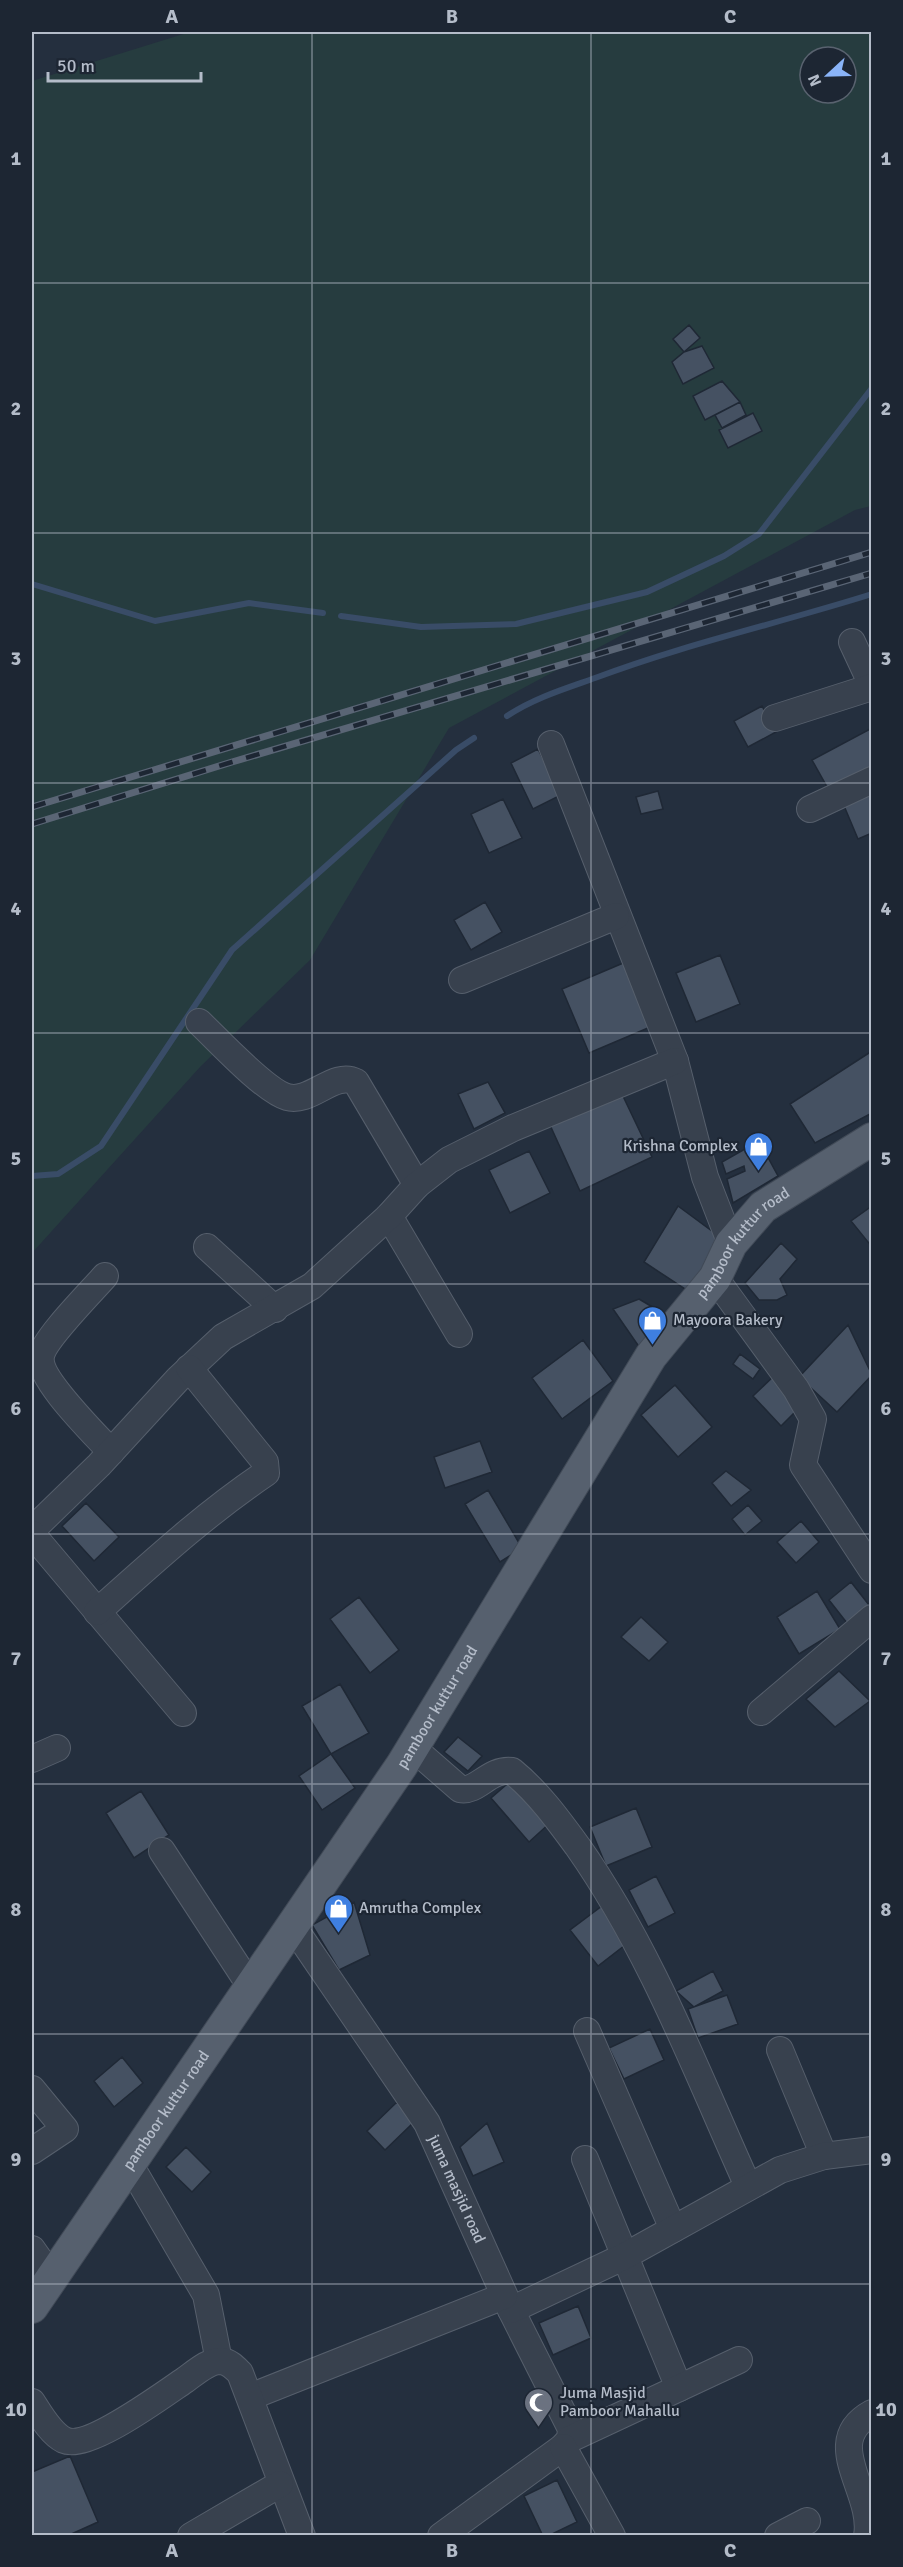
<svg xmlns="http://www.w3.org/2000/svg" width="903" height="2567" font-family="Signika,sans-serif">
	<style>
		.green { fill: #263c3f; fill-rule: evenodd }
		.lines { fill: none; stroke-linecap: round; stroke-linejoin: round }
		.stream { stroke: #394c67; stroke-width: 6 }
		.building { fill: #455162; stroke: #1f2835; stroke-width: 1.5 }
		.minor-casing { stroke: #565f6c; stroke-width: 28 }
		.major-casing { stroke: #414a57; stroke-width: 34 }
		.minor { stroke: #38414e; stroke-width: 26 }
		.major { stroke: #56606e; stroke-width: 32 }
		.rail-casing { stroke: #5a6575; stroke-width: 7 }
		.rail { stroke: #1d2633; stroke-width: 4.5; stroke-dasharray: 14; stroke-linecap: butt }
		.grid { fill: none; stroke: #b4bcc9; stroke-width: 1.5; stroke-opacity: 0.55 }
		.labels { text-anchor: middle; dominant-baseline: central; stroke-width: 4.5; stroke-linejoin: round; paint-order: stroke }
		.poi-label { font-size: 16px; fill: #b4bcc9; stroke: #1d2633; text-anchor: start }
		.street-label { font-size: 16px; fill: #b4bcc9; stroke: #1d2633 }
		.neatline { fill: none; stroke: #b4bcc9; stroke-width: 2 }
		.grid-label { font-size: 20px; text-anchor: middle; font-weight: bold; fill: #b4bcc9 }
	</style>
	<rect width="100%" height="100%" fill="#242f3e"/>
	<path class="green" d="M190,32H871V506L855,510L449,728L310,960L200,1067L32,1253V81ZM810,57H846V93H810Z"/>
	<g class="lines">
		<path class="stream" d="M32,584L155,621L249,603L323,613
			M341,616L421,627L516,624L647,592L724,556L759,534L872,388
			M507,716C534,698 564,689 595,678C685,644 780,623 872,594
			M32,1176L58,1174L101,1146L232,950L456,750L474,738"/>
	</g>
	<path class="building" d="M689,325L700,338L684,352L673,339Z
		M702,346L714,368L683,384L672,362L684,352Z
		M722,381L740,402L705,420L693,396Z
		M740,402L746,415L722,428L715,415Z
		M753,413L762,431L728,448L719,430Z
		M762,706L776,732L748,747L734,721Z
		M872,728V770L830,792L812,760Z
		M538,749L561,795L533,809L511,763Z
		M872,789V833L858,839L842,801Z
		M658,791L663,809L641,814L636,797Z
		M503,799L522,838L489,853L471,814Z
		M485,902L502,932L471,950L454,920Z
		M720,955L740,1004L696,1022L676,973Z
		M628,961L655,1025L589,1053L562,989Z
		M872,1051V1113L815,1143L790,1104Z
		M488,1082L505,1113L474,1129L458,1094Z
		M621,1092L652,1157L580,1191L550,1125Z
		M759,1141L778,1176L733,1203L727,1179L745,1171L744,1166L726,1174L722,1162Z
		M529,1151L550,1193L510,1213L489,1170Z
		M678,1206L724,1240L688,1291L644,1262Z
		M872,1206V1247L851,1221Z
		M781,1243L797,1259L780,1279L787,1295L777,1300H759L745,1283Z
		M639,1299L681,1324L653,1367L613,1309Z
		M848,1325L872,1375L837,1412L799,1377Z
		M583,1340L613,1381L562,1419L532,1378Z
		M740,1354L760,1369L753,1379L733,1364Z
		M777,1373L795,1412L781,1426L753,1396Z
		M675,1385L712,1427L678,1457L641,1415Z
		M480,1441L492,1472L445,1488L434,1457Z
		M726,1471L751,1490L731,1506L712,1483Z
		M488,1490L522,1548L500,1562L465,1504Z
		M86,1503L119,1537L94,1561L62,1526Z
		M748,1505L762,1521L745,1535L732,1519Z
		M801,1521L819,1542L796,1563L777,1542Z
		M851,1582L869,1605L847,1623L829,1600Z
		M817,1591L840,1629L799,1654L777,1617Z
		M359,1597L399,1650L370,1673L330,1619Z
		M641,1617L668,1642L649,1661L621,1637Z
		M839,1671L870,1701L835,1727L806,1699Z
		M340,1684L369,1733L331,1754L302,1706Z
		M458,1737L482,1756L468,1771L444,1752Z
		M331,1754L355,1788L322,1810L299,1776Z
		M513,1779L551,1822L529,1842L491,1798Z
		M141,1791L169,1835L134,1858L106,1813Z
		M636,1808L652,1847L606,1866L590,1827Z
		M656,1876L675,1913L648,1927L629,1890Z
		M354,1902L370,1955L339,1970L312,1925Z
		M602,1906L629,1942L598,1966L570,1930Z
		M713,1971L723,1991L694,2007L676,1991Z
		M727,1995L738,2024L698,2038L688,2009Z
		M650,2029L664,2060L624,2079L609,2048Z
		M122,2057L143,2083L114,2107L94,2081Z
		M397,2102L414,2122L385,2150L367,2131Z
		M487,2123L504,2162L473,2176L460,2147Z
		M186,2147L211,2172L192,2192L166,2167Z
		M578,2306L591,2338L553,2355L539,2323Z
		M70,2456L98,2522L67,2536H32V2472Z
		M557,2480L577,2522L548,2536H543L524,2496Z"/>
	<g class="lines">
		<defs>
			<g id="minor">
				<path d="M852,642L872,685"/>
				<path d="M775,718L872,687"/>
				<path d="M551,744L675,1061L705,1177L731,1244"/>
				<path d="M810,809L872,780"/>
				<path d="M462,980L616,916"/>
				<path d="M199,1022C217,1039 265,1091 287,1097C311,1104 334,1070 356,1082L417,1185"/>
				<path d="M389,1216L459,1334"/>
				<path d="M207,1247L275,1309"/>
				<path d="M105,1276C92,1291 44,1339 41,1356C37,1378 95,1434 111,1452"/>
				<path d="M715,1278L796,1389L813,1419L803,1465L872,1570"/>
				<path d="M32,1530L99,1465L178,1379L223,1337L312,1286L389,1216L417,1185L449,1160L513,1128L675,1061"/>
				<path d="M32,1534L183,1713"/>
				<path d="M97,1612C152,1563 205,1514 266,1473L265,1462L189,1368"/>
				<path d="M761,1712L872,1618"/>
				<path d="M413,1748L460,1789C477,1793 489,1768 512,1771C538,1792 559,1821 578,1847C651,1951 696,2071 748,2186"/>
				<path d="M32,1759L57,1748"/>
				<path d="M162,1851L251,1987"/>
				<path id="s1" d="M292,1925L427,2123L511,2310L571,2429L570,2439L563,2447L441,2536"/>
				<path d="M587,2031L673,2229"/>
				<path d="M780,2050L824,2156"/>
				<path d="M32,2089L65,2129L32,2151"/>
				<path d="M585,2159L679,2388"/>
				<path d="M129,2163L206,2295L219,2361"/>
				<path d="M32,2249L51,2276"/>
				<path d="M511,2310L623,2257L780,2170L824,2156L872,2150"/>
				<path d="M250,2397L504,2296"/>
				<path d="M32,2402C40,2414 50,2433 64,2440C88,2451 164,2394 185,2380C195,2373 209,2360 221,2361C230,2362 235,2368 240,2373L302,2536"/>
				<path d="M570,2439L739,2360"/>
				<path d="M563,2447L612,2536"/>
				<path d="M191,2536L280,2484"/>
				<path d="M778,2536L807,2521"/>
				<path d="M867,2536C875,2492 819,2442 872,2413"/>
			</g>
			<g id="major">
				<path id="s2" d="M32,2307L402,1765L651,1356L715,1278L731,1244L763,1207L872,1139"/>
			</g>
		</defs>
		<use href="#minor" class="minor-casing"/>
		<use href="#major" class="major-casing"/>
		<use href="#minor" class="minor"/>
		<use href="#major" class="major"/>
		<defs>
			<path id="rail" d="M32,807L872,552
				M32,824L232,762L872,573"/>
		</defs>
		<use href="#rail" class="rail-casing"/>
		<use href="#rail" class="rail"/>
	</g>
	<path class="grid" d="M312,32V2536M591,32V2536M32,283H872M32,533H872M32,783H872M32,1033H872M32,1284H872M32,1534H872M32,1784H872M32,2034H872M32,2284H872"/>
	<defs>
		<symbol id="shop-pin" viewBox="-11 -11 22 30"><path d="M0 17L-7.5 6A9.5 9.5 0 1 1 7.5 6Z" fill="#3f7fe0" stroke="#1d2633"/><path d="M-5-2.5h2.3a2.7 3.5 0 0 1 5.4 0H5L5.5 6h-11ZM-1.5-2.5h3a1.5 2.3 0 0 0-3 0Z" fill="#fff"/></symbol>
		<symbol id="mosque-pin" viewBox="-11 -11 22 30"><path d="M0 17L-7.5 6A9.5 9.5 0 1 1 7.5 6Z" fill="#6b7280" stroke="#1d2633"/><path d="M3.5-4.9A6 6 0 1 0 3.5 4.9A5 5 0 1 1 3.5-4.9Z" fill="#fff"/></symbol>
	</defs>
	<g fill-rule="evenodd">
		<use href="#shop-pin" x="742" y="1130" width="33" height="45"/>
		<use href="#shop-pin" x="636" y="1304" width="33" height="45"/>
		<use href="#shop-pin" x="322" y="1892" width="33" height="45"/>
		<use href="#mosque-pin" x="522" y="2386" width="33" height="45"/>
	</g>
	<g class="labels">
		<g class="poi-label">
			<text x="738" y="1146" text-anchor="end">Krishna Complex</text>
			<text x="673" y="1320">Mayoora Bakery</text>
			<text x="359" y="1908">Amrutha Complex</text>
			<text x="560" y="2393">Juma Masjid<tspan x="560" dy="18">Pamboor Mahallu</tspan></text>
		</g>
		<g class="street-label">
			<text stroke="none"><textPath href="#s2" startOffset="1282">pamboor kuttur road</textPath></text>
			<text stroke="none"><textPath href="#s2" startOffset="724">pamboor kuttur road</textPath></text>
			<text stroke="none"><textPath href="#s2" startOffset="238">pamboor kuttur road</textPath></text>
			<text stroke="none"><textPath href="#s1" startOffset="312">juma masjid road</textPath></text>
		</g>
	</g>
	<rect width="903" height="2567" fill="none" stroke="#1d2633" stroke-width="66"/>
	<g transform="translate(828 75) rotate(248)"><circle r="28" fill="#1d2633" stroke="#59626f" stroke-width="1.5"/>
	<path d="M0-4.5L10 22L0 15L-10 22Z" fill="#8ab4f8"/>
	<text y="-9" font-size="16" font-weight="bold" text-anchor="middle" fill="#b4bcc9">N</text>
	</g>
	<path d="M48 72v9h153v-9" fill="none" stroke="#b4bcc9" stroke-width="3"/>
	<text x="57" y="72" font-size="18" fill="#b4bcc9" stroke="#1d2633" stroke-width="4.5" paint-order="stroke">50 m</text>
	<rect x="33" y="33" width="837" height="2501" class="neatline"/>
	<g class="grid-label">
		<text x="172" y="23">A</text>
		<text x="452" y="23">B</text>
		<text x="730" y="23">C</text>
		<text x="16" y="165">1</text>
		<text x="886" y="165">1</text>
		<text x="16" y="415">2</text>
		<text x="886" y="415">2</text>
		<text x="16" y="665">3</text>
		<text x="886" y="665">3</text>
		<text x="16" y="915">4</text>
		<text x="886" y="915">4</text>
		<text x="16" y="1165">5</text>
		<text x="886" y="1165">5</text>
		<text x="16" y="1415">6</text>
		<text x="886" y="1415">6</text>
		<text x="16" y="1665">7</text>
		<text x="886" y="1665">7</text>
		<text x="16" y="1916">8</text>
		<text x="886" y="1916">8</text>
		<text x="16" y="2166">9</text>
		<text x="886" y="2166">9</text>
		<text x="16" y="2416">10</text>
		<text x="886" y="2416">10</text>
		<text x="172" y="2557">A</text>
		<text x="452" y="2557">B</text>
		<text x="730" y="2557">C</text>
	</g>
</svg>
